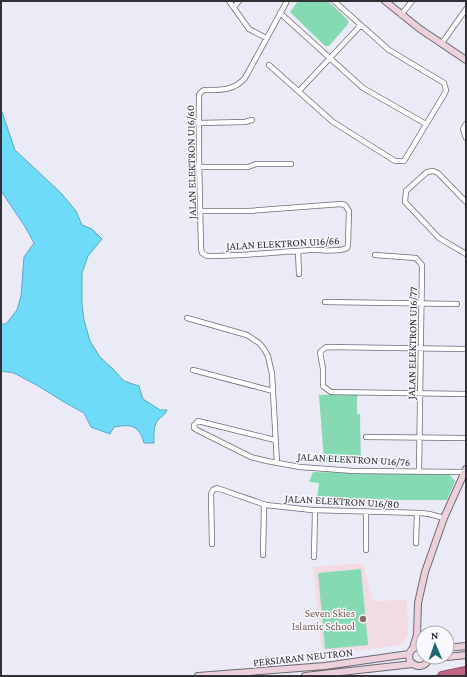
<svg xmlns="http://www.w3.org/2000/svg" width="467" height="677" font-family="'Crimson Pro',serif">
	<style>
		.education { fill: #f3dbe4 }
		.green { fill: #85dab4 }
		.water { fill: #6edbf8; stroke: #5ba8be }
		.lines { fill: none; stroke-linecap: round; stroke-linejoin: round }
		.street-casing { stroke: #6a6a74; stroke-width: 6 }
		.secondary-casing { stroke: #6a6a74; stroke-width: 8 }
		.highway-casing { stroke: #905368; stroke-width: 10 }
		.street { stroke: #fff; stroke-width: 4.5 }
		.secondary { stroke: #edd1da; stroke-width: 6 }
		.highway { stroke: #c36684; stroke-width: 8 }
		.education-dot { fill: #8d6e63; stroke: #f9f9fe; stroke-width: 1.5 }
		.labels { text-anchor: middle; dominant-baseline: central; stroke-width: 3; stroke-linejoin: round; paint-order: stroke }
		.street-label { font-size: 11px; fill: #303035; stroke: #f9f9fe }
		.education-label { font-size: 11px; fill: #785e54; stroke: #f9f9fe; text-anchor: end }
	</style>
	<rect width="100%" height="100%" fill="#ebebf7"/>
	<path class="education" d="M363,563L373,601L407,600L408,636L401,645L322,655L313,567Z"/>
	<path class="green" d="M298,1H328L347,19L349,23L329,46H325L290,12Z
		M358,394L357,399V414H360L361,463L324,461L319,395Z
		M313,472L347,473L449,474L455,481L447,500H393L317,498L319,483L309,482Z
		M361,569L368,645L325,649L318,573Z"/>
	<path class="water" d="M1,109L15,150L61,193L76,211L82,225L92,229L102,239L88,256L82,273V304L84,320L90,341L100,357L113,369L124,381L139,386L143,399L160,410H167C165,415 162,416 158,420C153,426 154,436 154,443H144C139,425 131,424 114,427L110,434L91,427L84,413L64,402L40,387L14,373L1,371V324H6L17,310L21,296L24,257L34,243L24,225L1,191Z"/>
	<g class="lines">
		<defs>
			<path id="street" d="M229,1L249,29L266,38
				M234,7L239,1
				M280,13L363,88L426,124
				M401,15L412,1
				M442,43L466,9
				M269,65L333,122L395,161H404L445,93L446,90L444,83L389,50L334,1
				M299,91L361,25
				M198,123L245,122L252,120
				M466,124L463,129L466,138
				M198,167H248L256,164H291
				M466,202L438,173L433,171L427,172L406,191L405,202L439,238L466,254
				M200,211H248L341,204L345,205L349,211L348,245L347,248C337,253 321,249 310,250C276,252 242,256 207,256L202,253L201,248C200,197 198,146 199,95L201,92L204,90C220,90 234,91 245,78L287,1
				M298,251L299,274
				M375,255L416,258L422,265L419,472
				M325,302L457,304
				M187,318L247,335L259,343L264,349L268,356L272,374L277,463
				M466,349L326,347L320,352L323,369V386L331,392L466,394
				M193,370L273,391
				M366,437L466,438
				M275,440L202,422L198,421L194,425V428L197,430L251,457L267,461L300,467L354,471L464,472
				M416,543L417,513
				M212,544L211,494L213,490L217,488L266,505L312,510L421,513L429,514L444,518
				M366,550V512
				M263,555L264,505
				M314,557L315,510"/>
			<path id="secondary" d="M385,1L420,29L466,60
				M423,647C413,645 407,652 410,661C417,669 427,667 429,657
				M413,648L417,635L418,603L425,572L444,518L466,469
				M447,648L466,646
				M447,657L466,655
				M429,659L447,657
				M198,676L325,666L409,654
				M305,676L413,664"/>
			<path id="highway" d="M442,676L466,671"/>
		</defs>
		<use href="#street" class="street-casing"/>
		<use href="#secondary" class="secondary-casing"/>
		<use href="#highway" class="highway-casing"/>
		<use href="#street" class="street"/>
		<use href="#secondary" class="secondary"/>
		<use href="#highway" class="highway"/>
	</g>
	<circle class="education-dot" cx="363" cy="619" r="4"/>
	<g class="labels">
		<g class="street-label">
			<text transform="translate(191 162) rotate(-91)">JALAN ELEKTRON U16/60</text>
			<text transform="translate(283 243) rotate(-3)">JALAN ELEKTRON U16/66</text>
			<text transform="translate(412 343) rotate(-89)">JALAN ELEKTRON U16/77</text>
			<text transform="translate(354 459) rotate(3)">JALAN ELEKTRON U16/76</text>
			<text transform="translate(342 501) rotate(3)">JALAN ELEKTRON U16/80</text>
			<text transform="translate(303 657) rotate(-6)">PERSIARAN NEUTRON</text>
		</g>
		<g class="education-label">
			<text x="355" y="613">Seven Skies<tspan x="355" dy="13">Islamic School</tspan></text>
		</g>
	</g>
	<rect width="467" height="677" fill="none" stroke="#303035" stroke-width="4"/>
	<g transform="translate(435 645) rotate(358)"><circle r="19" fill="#f9f9fe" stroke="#a9a9ae"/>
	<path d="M0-3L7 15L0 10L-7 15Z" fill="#1b6770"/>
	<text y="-6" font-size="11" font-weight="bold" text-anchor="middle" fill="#303035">N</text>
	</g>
</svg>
